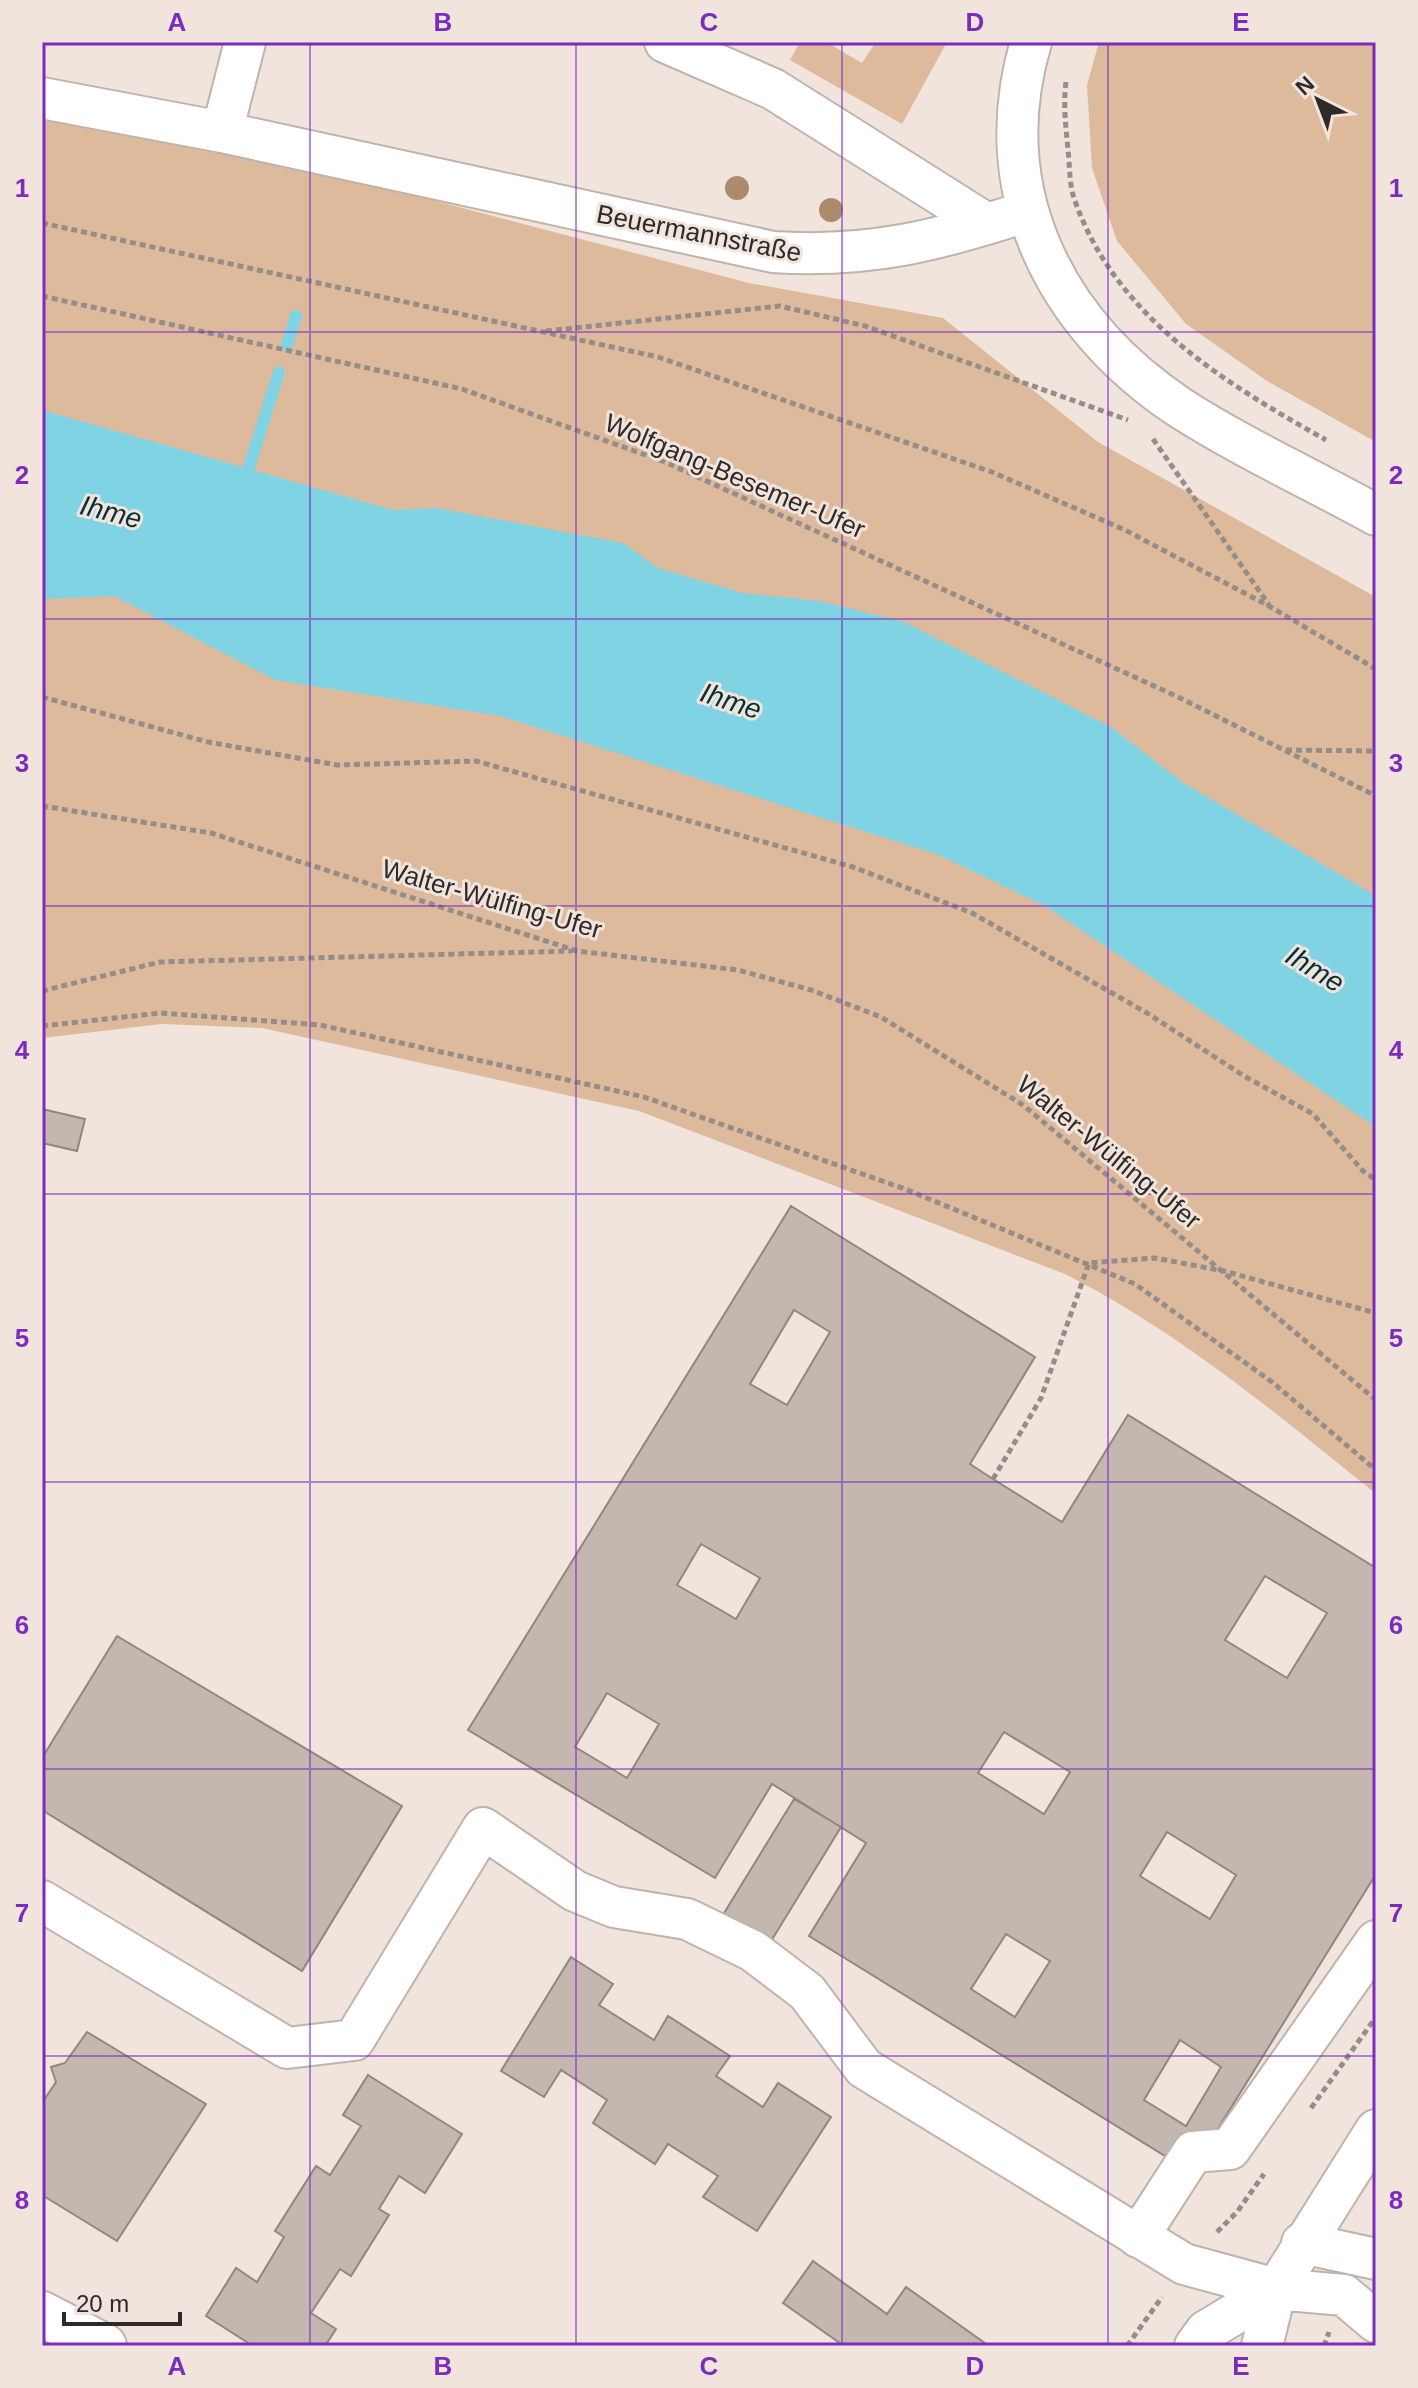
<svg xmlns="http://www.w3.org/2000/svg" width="1418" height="2388" font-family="Helvetica,sans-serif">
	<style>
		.green { fill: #deba9d }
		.water { fill: #80d3e2 }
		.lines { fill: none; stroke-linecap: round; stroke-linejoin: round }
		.stream { stroke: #80d3e2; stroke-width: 12 }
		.building { fill: #c3b7af; stroke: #92877f; stroke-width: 2; fill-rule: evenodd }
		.minor-casing { stroke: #bfb3ab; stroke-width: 44 }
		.major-casing { stroke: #bfb3ab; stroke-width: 48 }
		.path { stroke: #958d87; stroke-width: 5; stroke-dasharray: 6 4; stroke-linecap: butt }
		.minor { stroke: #fff; stroke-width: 40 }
		.major { stroke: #fff; stroke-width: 44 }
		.tree { fill: #ac8b6d }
		.grid { fill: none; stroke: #7b2cbf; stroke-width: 2; stroke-opacity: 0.55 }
		.labels { text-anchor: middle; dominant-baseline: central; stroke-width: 6; stroke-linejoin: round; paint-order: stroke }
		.street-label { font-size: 26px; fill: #2e2a27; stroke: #f0e4dc }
		.water-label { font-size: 28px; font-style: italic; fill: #053036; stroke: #f0e4dc }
		.neatline { fill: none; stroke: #7b2cbf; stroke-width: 3 }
		.grid-label { font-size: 26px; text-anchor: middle; font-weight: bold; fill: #7b2cbf }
	</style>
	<rect width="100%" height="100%" fill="#f0e4dc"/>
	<path class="green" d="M800,42H826L862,63L876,42H947L902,124L790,60Z
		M1099,42H1376V442L1267,381L1186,324L1117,241L1092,168L1087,85Z
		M42,112L203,140L749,283L943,318L1098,442L1376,597V1494C1277,1414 1179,1332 1065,1274L639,1111L262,1028L162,1024L42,1038Z"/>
	<path class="water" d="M42,410L393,510L437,508L623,543L658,568L742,593L820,601L904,622L1111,727L1182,782L1376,896V1127L1045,906L939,855L500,716L275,680L114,596L42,599Z"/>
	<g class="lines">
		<path class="stream" d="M287,345L296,316
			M248,470L279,372"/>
	</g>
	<path class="building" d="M42,1109L85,1119L77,1151L42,1143Z
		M791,1206L1035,1357L970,1464L993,1479L1062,1522L1128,1415L1376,1568V1874L1191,2172L809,1936L866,1843L772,1784L715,1878L468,1730ZM794,1310L830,1332L787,1405L750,1384ZM701,1544L760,1578L736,1619L677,1585ZM1265,1576L1327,1613L1287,1678L1225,1640ZM607,1693L659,1724L627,1778L575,1747ZM1004,1732L1070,1772L1044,1814L978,1773ZM1167,1832L1236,1875L1210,1919L1140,1876ZM1006,1934L1050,1961L1015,2017L971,1989ZM1180,2040L1221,2067L1186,2126L1144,2100Z
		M117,1636L402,1806L302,1971L42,1810V1758Z
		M794,1799L841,1827L765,1951L718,1923Z
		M571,1957L613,1984L599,2005L654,2040L668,2016L730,2056L716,2076L763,2107L778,2083L831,2117L757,2231L703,2197L718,2176L668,2144L655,2164L593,2123L607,2100L561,2070L544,2097L501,2071Z
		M87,2032L206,2104L117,2241L42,2195V2103L56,2082L51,2067L65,2063Z
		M368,2075L462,2134L425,2193L399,2176L379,2209L389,2215L351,2276L340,2269L311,2313L336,2329L325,2346H253L206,2316L236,2268L257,2282L284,2237L275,2231L316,2166L330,2175L361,2126L343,2115Z
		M813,2261L887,2314L906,2287L989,2346H844L783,2303Z"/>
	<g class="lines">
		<defs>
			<path id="minor" d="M665,42L773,89L987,224
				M1031,42C987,191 1054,323 1179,407C1241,447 1311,479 1376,515
				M42,98L222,132L773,252C869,258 937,241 1028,211
				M222,132L245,42
				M42,1901L287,2048L354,2040L483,1828L575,1891L614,1907L687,1919L753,1951L807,1992L864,2068L1184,2264L1276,2289L1344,2295L1376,2322
				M1138,2237L1193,2152L1230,2149L1376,1941
				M1302,2243L1376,2259
				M1195,2346L1206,2331L1276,2289
				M1262,2346L1276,2289L1376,2130"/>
			<path id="major" d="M42,2314L104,2346"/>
		</defs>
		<use href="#minor" class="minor-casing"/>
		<use href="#major" class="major-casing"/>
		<path class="path" d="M1066,82C1063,106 1066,127 1068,150C1070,165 1069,184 1074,198C1114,316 1223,382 1326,440
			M42,223L658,357L992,472L1125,530L1269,606L1376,669
			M42,296L462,389L665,462L1176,696L1376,796
			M546,331L780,306L865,326L1128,420
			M1153,439L1269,605
			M42,697L208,742L337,765L476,761L853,867L972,913L1147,1013L1244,1076L1313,1114L1363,1171L1376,1180
			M1286,750L1376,751
			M42,806L211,833L577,951L738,970L811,990L881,1017L1023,1105L1376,1400
			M42,991L160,962L572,951
			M42,1026L160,1013L320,1025L644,1097L905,1189L1135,1284L1272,1382L1376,1470
			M993,1479L1041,1398L1089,1263L1155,1258L1224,1271L1376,1313
			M1311,2108L1376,2017
			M1217,2232L1237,2212L1264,2174
			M1127,2346L1162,2297
			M1324,2346L1329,2332"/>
		<use href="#minor" class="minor"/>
		<use href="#major" class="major"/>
	</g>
	<g class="tree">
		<circle cx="737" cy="188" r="12"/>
		<circle cx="831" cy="210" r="12"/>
	</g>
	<path class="grid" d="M310,42V2346M576,42V2346M842,42V2346M1108,42V2346M42,332H1376M42,619H1376M42,906H1376M42,1194H1376M42,1482H1376M42,1769H1376M42,2056H1376"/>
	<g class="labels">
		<g class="street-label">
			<text transform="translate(699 233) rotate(11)">Beuermannstraße</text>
			<text transform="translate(735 476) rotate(23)">Wolfgang-Besemer-Ufer</text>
			<text transform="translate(492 899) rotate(16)">Walter-Wülfing-Ufer</text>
			<text transform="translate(1109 1152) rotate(39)">Walter-Wülfing-Ufer</text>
		</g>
		<g class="water-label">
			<text transform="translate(111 512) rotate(14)">Ihme</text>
			<text transform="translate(731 701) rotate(18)">Ihme</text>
			<text transform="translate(1315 969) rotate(31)">Ihme</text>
		</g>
	</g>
	<rect width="1418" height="2388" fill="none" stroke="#f0e4dc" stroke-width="88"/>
	<g transform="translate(1318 100) rotate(318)" stroke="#f0e4dc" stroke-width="6" paint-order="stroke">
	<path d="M0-6L14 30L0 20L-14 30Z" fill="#2e2a27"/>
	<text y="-12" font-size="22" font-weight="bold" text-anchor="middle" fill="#2e2a27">N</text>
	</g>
	<path d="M64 2312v12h116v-12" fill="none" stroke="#2e2a27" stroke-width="4"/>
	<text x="76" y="2312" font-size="24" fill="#2e2a27" stroke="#f0e4dc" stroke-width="6" paint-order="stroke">20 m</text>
	<rect x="44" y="44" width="1330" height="2300" class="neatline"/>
	<g class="grid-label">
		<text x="177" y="31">A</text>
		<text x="443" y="31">B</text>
		<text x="709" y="31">C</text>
		<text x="975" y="31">D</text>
		<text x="1241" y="31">E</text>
		<text x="22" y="197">1</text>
		<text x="1396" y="197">1</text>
		<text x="22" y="484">2</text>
		<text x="1396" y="484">2</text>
		<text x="22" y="772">3</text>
		<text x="1396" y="772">3</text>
		<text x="22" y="1059">4</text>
		<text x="1396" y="1059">4</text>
		<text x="22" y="1347">5</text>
		<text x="1396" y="1347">5</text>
		<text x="22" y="1634">6</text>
		<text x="1396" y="1634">6</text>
		<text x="22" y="1922">7</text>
		<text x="1396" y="1922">7</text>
		<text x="22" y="2209">8</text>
		<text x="1396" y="2209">8</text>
		<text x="177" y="2375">A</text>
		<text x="443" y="2375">B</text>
		<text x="709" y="2375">C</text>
		<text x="975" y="2375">D</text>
		<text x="1241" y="2375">E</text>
	</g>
</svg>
